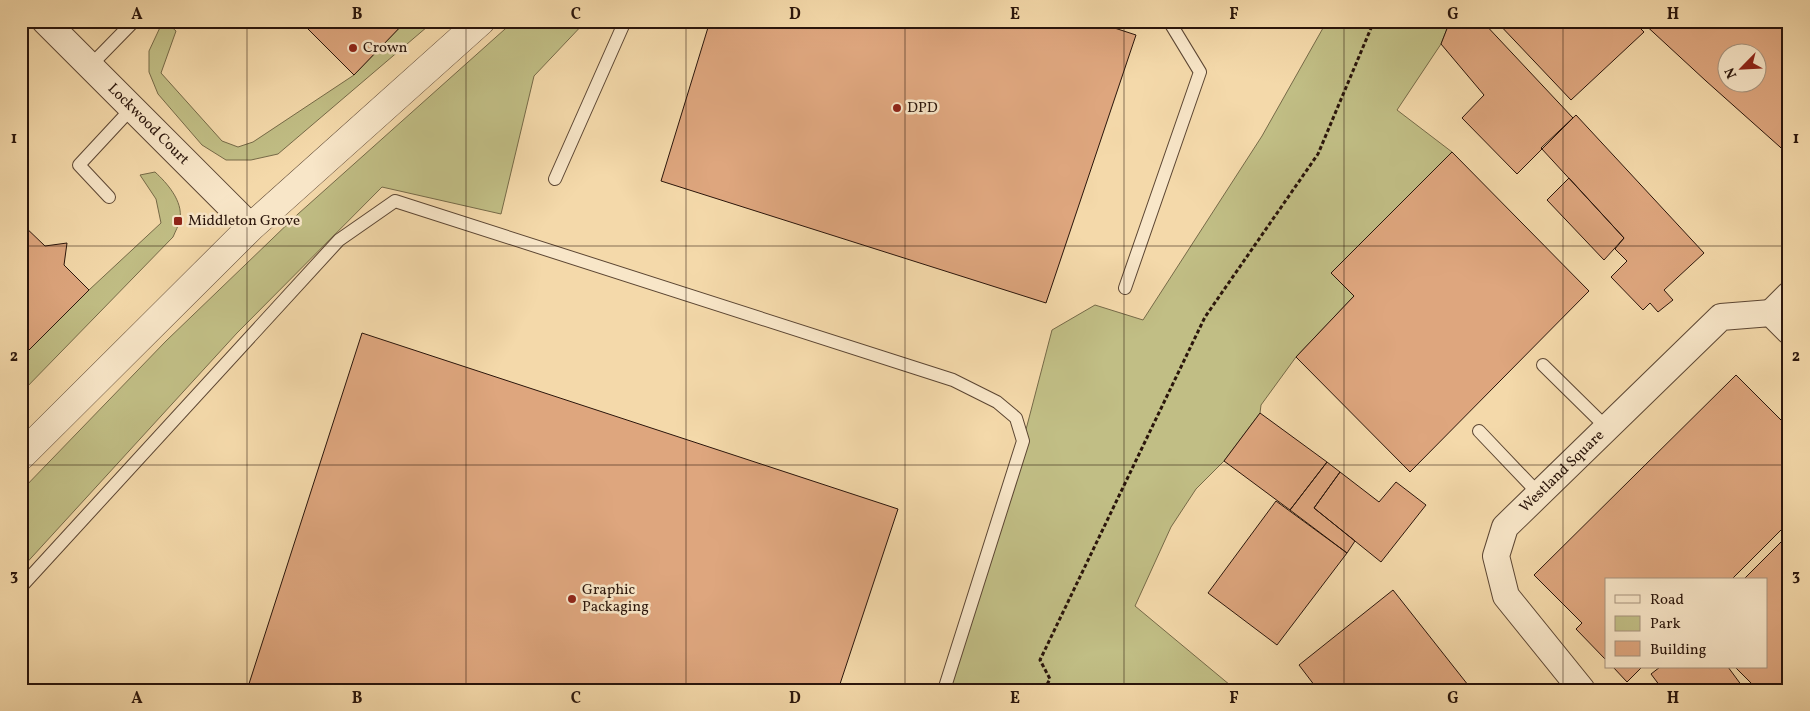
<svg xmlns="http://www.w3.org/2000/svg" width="1810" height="711" font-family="Vollkorn,serif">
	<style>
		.green { fill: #c1be85; stroke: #766a48 }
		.building { fill: #dea67e; stroke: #2a150b; fill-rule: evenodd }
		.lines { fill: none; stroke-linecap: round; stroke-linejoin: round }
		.service-casing { stroke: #5c4633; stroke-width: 14 }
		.minor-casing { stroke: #5c4633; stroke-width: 28 }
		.tertiary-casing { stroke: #5c4633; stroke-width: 29 }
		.path { stroke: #2a150b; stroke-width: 3; stroke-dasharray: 4 2.5; stroke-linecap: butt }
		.service { stroke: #f8e6c8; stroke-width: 12 }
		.minor { stroke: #f8e6c8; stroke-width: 26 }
		.tertiary { stroke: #f8e6c8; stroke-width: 28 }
		.grid { fill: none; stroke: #2a150b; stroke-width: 1; stroke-opacity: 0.55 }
		.poi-dot { fill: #8f2418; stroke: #f8e6c8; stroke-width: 2 }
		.labels { text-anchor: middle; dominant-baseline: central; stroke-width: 5; stroke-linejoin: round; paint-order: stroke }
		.poi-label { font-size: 15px; fill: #2a150b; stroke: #f8e6c8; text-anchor: start }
		.street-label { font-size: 15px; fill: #2a150b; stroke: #f8e6c8 }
		.neatline { fill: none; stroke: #2a150b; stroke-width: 2 }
		.grid-label { font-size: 16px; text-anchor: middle; font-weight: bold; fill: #2a150b }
	</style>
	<rect width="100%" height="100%" fill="#f4d9aa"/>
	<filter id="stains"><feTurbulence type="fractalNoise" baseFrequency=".004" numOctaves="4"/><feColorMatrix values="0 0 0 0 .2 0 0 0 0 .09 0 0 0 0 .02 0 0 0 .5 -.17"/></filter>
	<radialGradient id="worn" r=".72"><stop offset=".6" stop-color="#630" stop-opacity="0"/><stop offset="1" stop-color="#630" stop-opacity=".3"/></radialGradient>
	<path class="green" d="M163,21H165L176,31L161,73L222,141L238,147L253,142L354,75L406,21H434L278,154L251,160H226L202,145L158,94L149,72V51Z
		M514,21H586L534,76L501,214L382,187L237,333L21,569V491L166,341L298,214Z
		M1327,21H1450L1441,44L1397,110L1452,152L1331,273L1354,296L1296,357L1261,405L1260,413L1224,461L1196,489L1171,527L1135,606L1236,690H944L1023,441L1052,330L1095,305L1143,320L1262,136Z
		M155,172C167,183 183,201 180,219C179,225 175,232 173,237L21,393V358L89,290L161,223L156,199L140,175Z"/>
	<path class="building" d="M300,21H406L354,75Z
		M710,21H1093L1136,35L1046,303L661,181Z
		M1450,21H1482L1573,118L1517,174L1462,118L1484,95L1441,44Z
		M1496,21H1633L1644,32L1571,100Z
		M1641,21H1789V155L1706,81ZM1728,52H1758V82H1728Z
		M1576,115L1704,253L1664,290L1673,300L1658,312L1650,303L1643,310L1611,277L1627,261L1615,249L1624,238L1541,148Z
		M1452,152L1589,291L1410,472L1296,357L1354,296L1331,273Z
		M1569,178L1624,238L1604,260L1547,200Z
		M21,223L45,246L67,243L64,265L89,290L21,358Z
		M362,333L898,509L838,690H247Z
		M1736,375L1789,428V522L1731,580H1606V660L1576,629L1582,623L1534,575Z
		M1260,413L1327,462L1290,510L1224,461Z
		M1327,462L1340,472L1314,508L1355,541L1347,553L1290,510Z
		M1340,472L1379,502L1396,482L1426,505L1381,562L1314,508Z
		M1276,501L1347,553L1277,645L1208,593Z
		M1789,534V690H1758L1735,667H1766V580H1743Z
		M1393,590L1472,690H1318L1299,665Z
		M1613,667H1642L1627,682Z
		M1660,667H1728L1745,690H1663L1651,674Z"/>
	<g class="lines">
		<defs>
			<path id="service" d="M90,66L134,21
				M555,179L625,21
				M109,197L79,165L131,109
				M1125,288L1200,72L1169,21
				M1543,365L1607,428
				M1479,431L1539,494
				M21,587L339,240L395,201L953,380L997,402L1016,418L1023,441L944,690"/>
			<g id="minor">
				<path id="s1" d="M45,21L251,227"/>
				<path d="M1771,313L1789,295"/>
				<path id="s2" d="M1582,690L1506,596L1496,556L1505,527L1721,317L1771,313L1789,331"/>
			</g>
			<path id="tertiary" d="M21,456L251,227L481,21"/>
		</defs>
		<use href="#service" class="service-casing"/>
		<use href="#minor" class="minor-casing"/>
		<use href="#tertiary" class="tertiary-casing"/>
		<path class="path" d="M1044,690L1050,679L1040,660L1205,317L1318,154L1374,21"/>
		<use href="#service" class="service"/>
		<use href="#minor" class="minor"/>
		<use href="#tertiary" class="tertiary"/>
	</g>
	<path class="grid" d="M247,21V690M466,21V690M686,21V690M905,21V690M1124,21V690M1344,21V690M1563,21V690M21,246H1789M21,465H1789"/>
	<g class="poi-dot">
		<circle cx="353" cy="48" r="5"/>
		<circle cx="897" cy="108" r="5"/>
		<rect x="173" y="216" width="10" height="10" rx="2.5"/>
		<circle cx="572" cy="599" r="5"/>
	</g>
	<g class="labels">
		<g class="poi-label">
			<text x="363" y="48">Crown</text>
			<text x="907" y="108">DPD</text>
			<text x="188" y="221">Middleton Grove</text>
			<text x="582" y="590">Graphic<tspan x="582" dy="17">Packaging</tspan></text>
		</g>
		<g class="street-label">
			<text stroke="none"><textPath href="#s1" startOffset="146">Lockwood Court</textPath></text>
			<text stroke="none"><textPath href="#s2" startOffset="272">Westland Square</textPath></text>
		</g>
	</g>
	<rect width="1810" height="711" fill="none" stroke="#f4d9aa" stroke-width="55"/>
	<rect x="1605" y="578" width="162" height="90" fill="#f8e6c8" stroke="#a6927c"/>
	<rect x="1615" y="595" width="25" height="8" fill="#f8e6c8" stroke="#a6927c"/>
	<text x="1650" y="604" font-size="15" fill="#2a150b">Road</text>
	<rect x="1615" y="616" width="25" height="15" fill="#c1be85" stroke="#a6927c"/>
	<text x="1650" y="628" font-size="15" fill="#2a150b">Park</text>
	<rect x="1615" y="641" width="25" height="15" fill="#dea67e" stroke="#a6927c"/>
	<text x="1650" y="654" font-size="15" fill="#2a150b">Building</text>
	<g transform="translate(1742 68) rotate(246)"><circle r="24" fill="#f8e6c8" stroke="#a6927c"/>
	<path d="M0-4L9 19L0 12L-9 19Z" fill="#8f2418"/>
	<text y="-8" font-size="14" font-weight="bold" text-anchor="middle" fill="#2a150b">N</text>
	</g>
	<rect x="28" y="28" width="1754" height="656" class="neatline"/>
	<g class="grid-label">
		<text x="137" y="19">A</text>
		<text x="357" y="19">B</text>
		<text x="576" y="19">C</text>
		<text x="795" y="19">D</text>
		<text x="1015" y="19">E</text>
		<text x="1234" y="19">F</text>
		<text x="1453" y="19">G</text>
		<text x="1673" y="19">H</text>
		<text x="14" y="143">1</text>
		<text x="1796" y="143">1</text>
		<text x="14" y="361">2</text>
		<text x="1796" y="361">2</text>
		<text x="14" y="580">3</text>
		<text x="1796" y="580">3</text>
		<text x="137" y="703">A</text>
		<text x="357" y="703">B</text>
		<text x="576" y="703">C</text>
		<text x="795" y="703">D</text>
		<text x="1015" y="703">E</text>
		<text x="1234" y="703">F</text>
		<text x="1453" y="703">G</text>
		<text x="1673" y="703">H</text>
	</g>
	<rect width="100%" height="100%" filter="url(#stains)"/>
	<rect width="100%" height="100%" fill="url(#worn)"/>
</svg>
